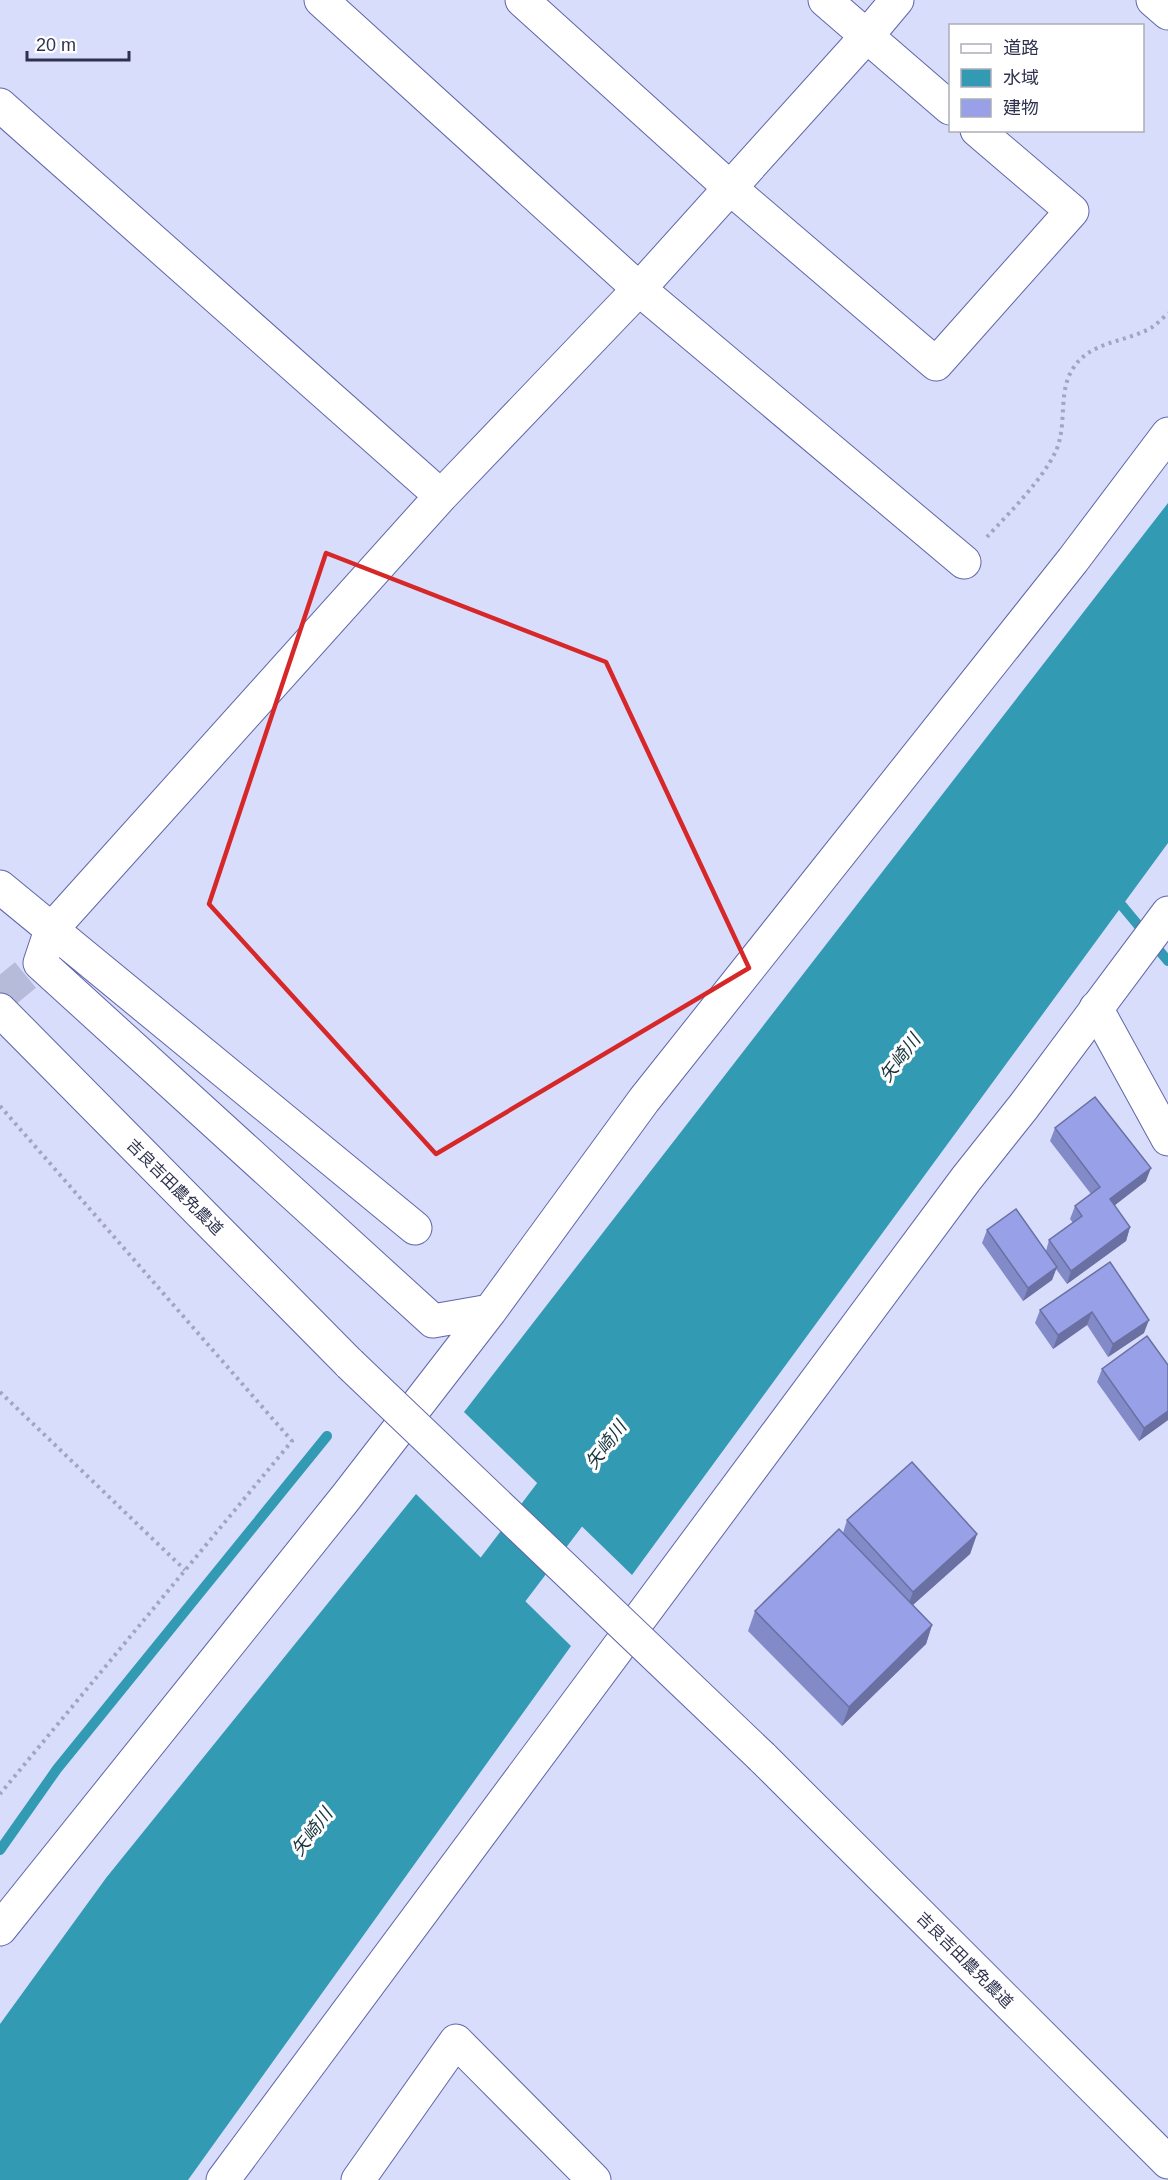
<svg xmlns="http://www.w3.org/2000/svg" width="1168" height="2180" font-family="Arial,'Noto Sans JP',sans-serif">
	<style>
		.water { fill: #339ab4 }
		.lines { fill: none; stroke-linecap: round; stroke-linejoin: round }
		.stream { stroke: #339ab4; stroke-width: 10 }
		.river { stroke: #339ab4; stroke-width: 62 }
		.street-tunnel { stroke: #b6bbd9; stroke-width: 33; stroke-dasharray: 33 16; stroke-linecap: butt }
		.street-casing { stroke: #6066a9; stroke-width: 35 }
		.secondary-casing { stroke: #6066a9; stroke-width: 35 }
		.path { stroke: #a1a5c3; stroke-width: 4; stroke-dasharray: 3 4.5; stroke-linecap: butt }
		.street { stroke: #fff; stroke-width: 33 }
		.secondary { stroke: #fff; stroke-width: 33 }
		.secondary-bridge-casing { stroke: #6066a9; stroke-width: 35; stroke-linecap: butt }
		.secondary-bridge { stroke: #fff; stroke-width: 33 }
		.wall { fill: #838ac8 }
		.shaded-wall { fill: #6a70a2 }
		.building { fill: #98a0e8; stroke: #6a70a2; stroke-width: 1.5 }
		.marked { fill: none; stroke: #d62828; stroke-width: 4.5; stroke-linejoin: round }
		.labels { text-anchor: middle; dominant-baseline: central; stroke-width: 6; stroke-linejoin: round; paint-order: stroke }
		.street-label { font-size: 16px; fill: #2f324f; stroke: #fff }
		.water-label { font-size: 18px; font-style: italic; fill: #15343c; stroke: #fff }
	</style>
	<rect width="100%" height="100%" fill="#d8ddfb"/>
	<path class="water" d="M1168,503V843L632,1575L464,1412Z
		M416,1494L571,1646L188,2180H0V2024L106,1878Z"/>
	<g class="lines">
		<path class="stream" d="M1114,896L1168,961
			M0,1850L57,1769L327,1436"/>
		<path class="river" d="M451,1648L611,1437"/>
		<path class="street-tunnel" d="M0,996L40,963"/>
		<defs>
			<path id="street" d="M321,0L639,289L964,562
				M522,0L729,187L936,364L1072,211L977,130
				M825,0L950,108
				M1153,0L1168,13
				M0,105L441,496
				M0,887L415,1228
				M1096,1008L1168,1139
				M490,1311L433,1321L40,963L51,930L441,496L639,289L866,37L897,0
				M0,1929L347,1496L490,1311L644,1100L1073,560L1168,434
				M358,2180L456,2041L594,2180"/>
			<path id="secondary" d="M0,1010L350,1364
				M762,1757L1168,2162
				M223,2180L966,1179L1024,1106L1168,913"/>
		</defs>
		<use href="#street" class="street-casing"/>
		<use href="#secondary" class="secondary-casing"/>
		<path class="path" d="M987,537C1008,514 1055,468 1060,438C1065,416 1060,390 1072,370C1089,341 1124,343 1151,328C1157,324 1163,318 1168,313
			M0,1106L292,1441L0,1794
			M0,1392L185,1570"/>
		<use href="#street" class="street"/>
		<use href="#secondary" class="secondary"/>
		<defs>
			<path id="secondary-bridge" d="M350,1364L762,1757"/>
		</defs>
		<use href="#secondary-bridge" class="secondary-bridge-casing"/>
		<use href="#secondary-bridge" class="secondary-bridge"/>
	</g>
	<path class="wall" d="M1055,1128L1146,1181L1114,1205L1130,1227L1126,1241L1067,1284L1056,1269L1052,1280L1023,1301L982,1243L987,1230L1046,1251L1049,1240L1073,1223L1070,1219L1075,1206L1091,1194L1050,1141Z
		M1110,1262L1144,1333L1108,1357L1087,1325L1053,1349L1035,1323L1040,1310Z
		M1168,1365V1420L1139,1441L1097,1382L1102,1369Z
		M847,1520L977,1534L970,1554L913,1605L932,1625L926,1644L842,1726L748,1631L755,1611L843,1533Z"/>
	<path class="shaded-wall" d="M1151,1168L1146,1181L1105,1213L1110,1199Z
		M1130,1227L1126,1241L1067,1284L1071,1271Z
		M1057,1267L1052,1280L1023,1301L1028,1288Z
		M1092,1312L1087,1325L1053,1349L1058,1335Z
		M1149,1320L1144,1333L1108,1357L1113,1344Z
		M1168,1411V1420L1139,1441L1144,1428Z
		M977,1534L970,1554L906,1611L913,1592Z
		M932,1625L926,1644L842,1726L849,1707Z"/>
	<path class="building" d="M1095,1097L1151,1168L1110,1199L1130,1227L1071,1271L1049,1240L1082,1216L1075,1206L1100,1187L1055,1128Z
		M1016,1209L1057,1267L1028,1288L987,1230Z
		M1110,1262L1149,1320L1113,1344L1092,1312L1058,1335L1040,1310Z
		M1147,1336L1168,1365V1411L1144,1428L1102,1369Z
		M912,1462L977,1534L913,1592L847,1520Z
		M839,1529L932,1625L849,1707L755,1611Z"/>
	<path class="marked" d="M326,553L606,662L749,968L436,1154L209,904Z"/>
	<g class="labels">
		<g class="street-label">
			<text transform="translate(175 1187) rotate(45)">吉良吉田農免農道</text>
			<text transform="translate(965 1960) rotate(45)">吉良吉田農免農道</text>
		</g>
		<g class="water-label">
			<text transform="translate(900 1058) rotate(-53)">矢崎川</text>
			<text transform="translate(606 1445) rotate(-53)">矢崎川</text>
			<text transform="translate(312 1832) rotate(-53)">矢崎川</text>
		</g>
	</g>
	<rect x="949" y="24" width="195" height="108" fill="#ffffff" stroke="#acadb9" stroke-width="1.5"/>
	<rect x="961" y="44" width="30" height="9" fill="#ffffff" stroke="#acadb9" stroke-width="1.5"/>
	<text x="1003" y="54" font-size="18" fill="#2f324f">道路</text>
	<rect x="961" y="69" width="30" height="18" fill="#339ab4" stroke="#acadb9" stroke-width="1.5"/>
	<text x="1003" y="84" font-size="18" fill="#2f324f">水域</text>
	<rect x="961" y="99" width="30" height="18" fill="#98a0e8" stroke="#acadb9" stroke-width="1.5"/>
	<text x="1003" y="114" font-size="18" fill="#2f324f">建物</text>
	<path d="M27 51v9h102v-9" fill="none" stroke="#2f324f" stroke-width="3"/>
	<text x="36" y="51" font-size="18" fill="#2f324f" stroke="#ffffff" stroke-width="4.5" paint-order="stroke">20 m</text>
</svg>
